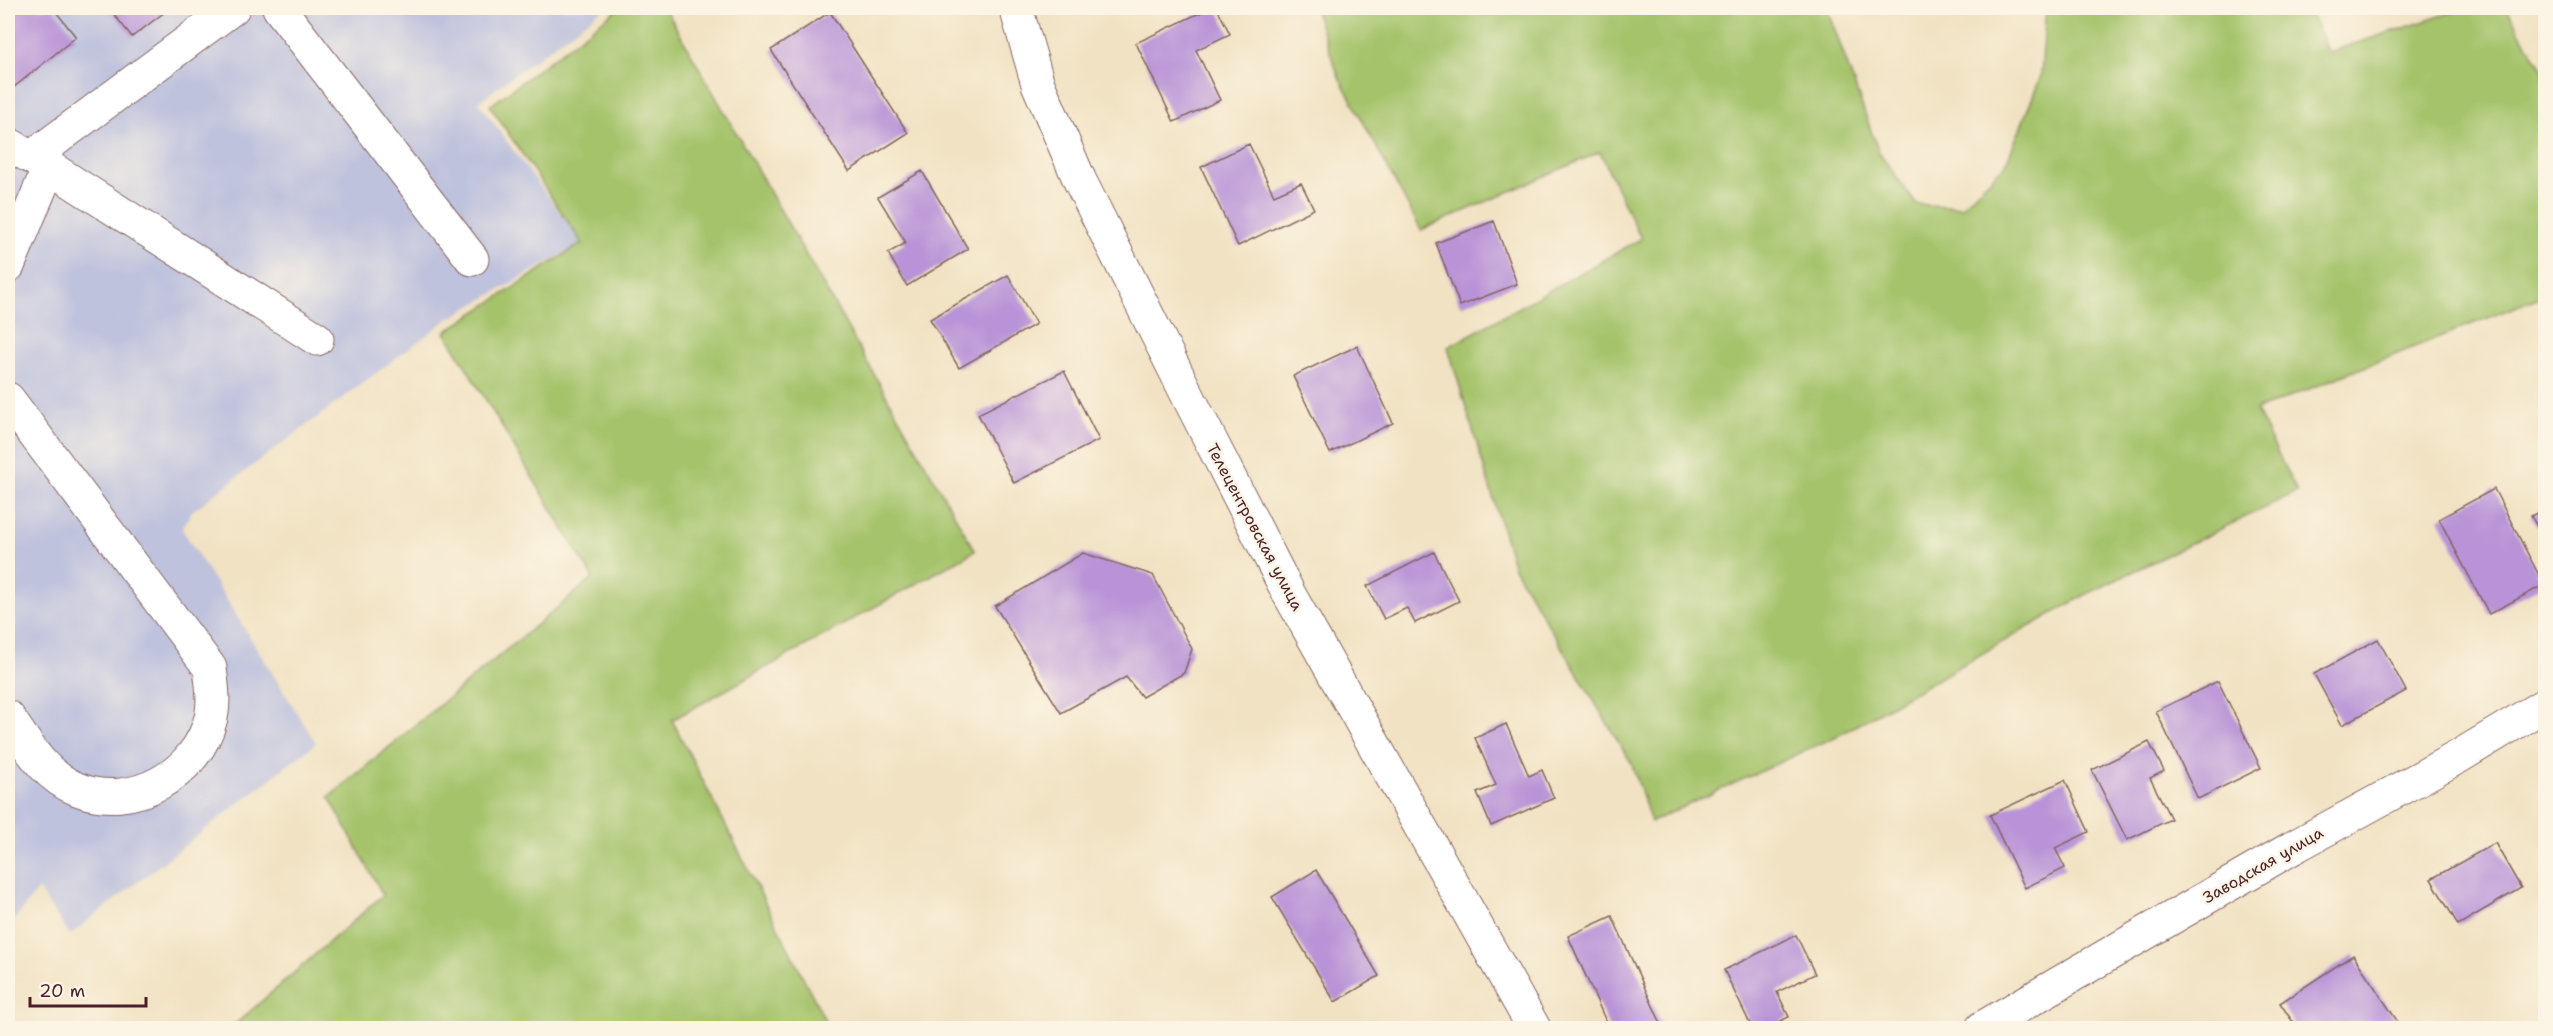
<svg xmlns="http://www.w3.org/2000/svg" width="2553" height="1036" font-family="'Shantell Sans',sans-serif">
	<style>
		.industrial { fill: #bfc2dd }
		.green { fill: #a4c36b; stroke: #77714b; stroke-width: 1.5 }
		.building { fill: #b893d7 }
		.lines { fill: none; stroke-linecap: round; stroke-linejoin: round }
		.minor-casing { stroke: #846360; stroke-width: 35 }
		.minor { stroke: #fff; stroke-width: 33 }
		.labels { text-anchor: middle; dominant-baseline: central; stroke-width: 5; stroke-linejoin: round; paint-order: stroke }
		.street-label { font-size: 16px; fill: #4a1f2b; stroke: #fcf5e5 }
	</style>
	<rect width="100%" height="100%" fill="#fcf5e5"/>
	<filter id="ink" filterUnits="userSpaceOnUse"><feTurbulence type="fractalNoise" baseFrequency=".0167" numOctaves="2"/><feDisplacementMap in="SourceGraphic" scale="12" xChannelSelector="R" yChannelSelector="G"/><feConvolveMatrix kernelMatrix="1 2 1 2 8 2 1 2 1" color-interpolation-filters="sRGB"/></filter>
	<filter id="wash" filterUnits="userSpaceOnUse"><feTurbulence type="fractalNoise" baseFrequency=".008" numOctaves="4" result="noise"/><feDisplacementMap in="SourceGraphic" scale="24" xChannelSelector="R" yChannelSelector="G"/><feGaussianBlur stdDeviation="1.35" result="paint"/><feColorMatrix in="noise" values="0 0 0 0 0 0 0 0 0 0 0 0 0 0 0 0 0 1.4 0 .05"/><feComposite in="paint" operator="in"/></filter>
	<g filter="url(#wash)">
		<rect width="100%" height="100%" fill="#f1e2c3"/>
		<path class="industrial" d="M8,8H604L478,102L582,243L448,319L191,512L182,529L316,743L70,935L38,889L8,928Z"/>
		<path class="green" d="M619,8H665L975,551L672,720L829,1028H231L383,895L329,797L593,578L445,332L582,243L490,106Z
			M1314,8H1827L1879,153L1916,204L1961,207L2006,164L2041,76L2046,8H2308L2329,52L2465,8H2506L2545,74V295L2256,410L2297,492L2085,595L1839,735L1651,822L1632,764L1514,568L1448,347L1641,239L1600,152L1421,230L1339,77Z"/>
		<g id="blocks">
			<path class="building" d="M8,8H53L76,37L8,92Z
				M109,8H170L132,37Z
				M1210,8H1217L1230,34L1196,50L1220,100L1174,122L1136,43Z
				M830,12L908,133L849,171L771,50Z
				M1249,144L1274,195L1301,183L1314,209L1238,246L1201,167Z
				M922,171L968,249L907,286L888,253L906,243L878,197Z
				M1494,221L1517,284L1460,306L1436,243Z
				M1008,275L1036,324L959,368L930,319Z
				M1357,346L1393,423L1330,453L1293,376Z
				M1064,371L1099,440L1014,483L978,414Z
				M2494,489L2544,585L2489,614L2439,519Z
				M2546,508V542L2531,516Z
				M1434,552L1459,601L1415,623L1407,608L1384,619L1367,586Z
				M1083,553L1153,575L1192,649L1184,673L1142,697L1126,677L1061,713L995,606Z
				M2378,639L2406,691L2342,725L2314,674Z
				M2218,681L2261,768L2198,799L2156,711Z
				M1506,724L1529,776L1542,770L1554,798L1491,826L1477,793L1496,785L1475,738Z
				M2149,742L2164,771L2150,778L2171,819L2127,840L2092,770Z
				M2065,780L2089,832L2055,848L2065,868L2025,888L1990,815Z
				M2495,843L2521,888L2458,925L2431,879Z
				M1316,870L1379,976L1335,1002L1272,897Z
				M1612,916L1663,1028H1609L1568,936Z
				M1796,935L1815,974L1777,992L1789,1017L1765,1028H1752L1724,970Z
				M2353,955L2402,1028H2297L2280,1003Z"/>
		</g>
	</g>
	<g filter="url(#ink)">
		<use href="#blocks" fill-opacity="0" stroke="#846360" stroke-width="1.5"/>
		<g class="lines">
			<defs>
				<path id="minor" d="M279,8L472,259
					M1016,8L1038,84L1080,181L1191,402L1289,594L1534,1028
					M8,144L49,167L317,339
					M32,157L233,8
					M8,266L49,167
					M8,399L210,668C212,685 215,701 211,718C197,775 132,811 77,789C44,776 27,744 8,717
					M1982,1028L2292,848L2458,757L2546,704"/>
			</defs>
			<use href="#minor" class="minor-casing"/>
			<use href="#minor" class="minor"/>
		</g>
	</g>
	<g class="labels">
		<g class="street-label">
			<text transform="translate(1255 527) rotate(62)">Телецентровская улица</text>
			<text transform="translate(2263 865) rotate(-30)">Заводская улица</text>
		</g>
	</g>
	<rect width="2553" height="1036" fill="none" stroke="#fcf5e5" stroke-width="30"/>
	<path d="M30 997v9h116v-9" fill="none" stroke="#4a1f2b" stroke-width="3"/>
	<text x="39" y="997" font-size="18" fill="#4a1f2b" stroke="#fcf5e5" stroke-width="4.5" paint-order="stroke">20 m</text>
</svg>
